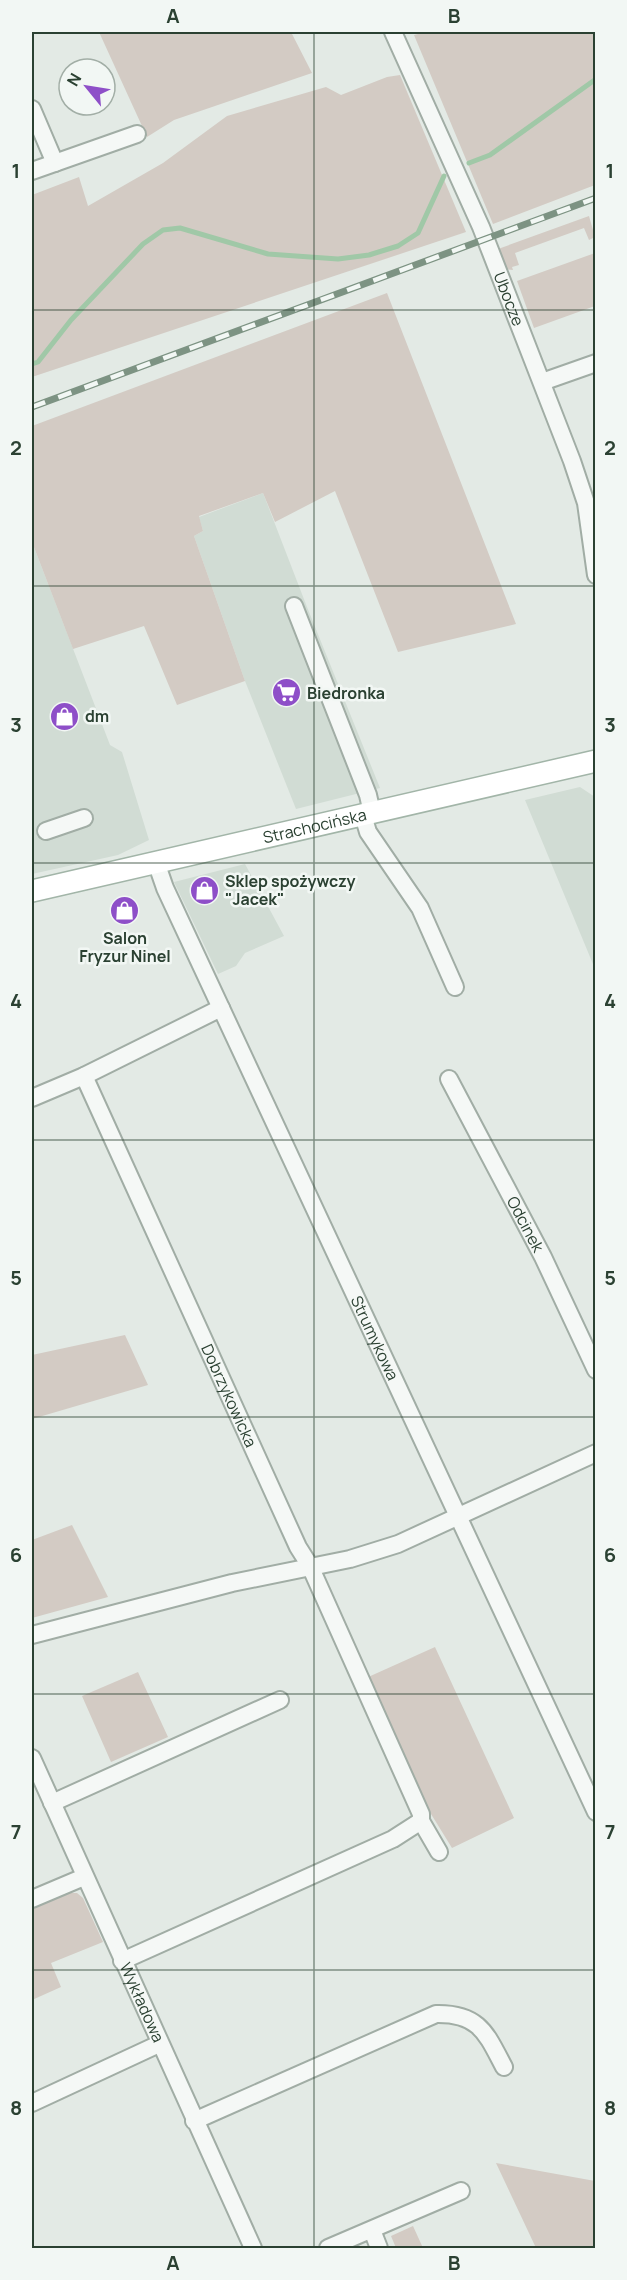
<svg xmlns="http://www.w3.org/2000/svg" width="627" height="2280" font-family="Manrope,sans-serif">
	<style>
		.built { fill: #d1dcd4 }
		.green { fill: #d3cbc4 }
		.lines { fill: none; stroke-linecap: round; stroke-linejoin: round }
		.stream { stroke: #a0c8a7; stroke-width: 5 }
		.minor-casing { stroke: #a1ada5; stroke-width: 20 }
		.major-casing { stroke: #a2b5a8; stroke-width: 24 }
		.minor { stroke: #f5f8f6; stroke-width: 16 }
		.major { stroke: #fff; stroke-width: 21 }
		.rail-casing { stroke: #7d9383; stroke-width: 7 }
		.rail { stroke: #f2f7f4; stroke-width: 4.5; stroke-dasharray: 14; stroke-linecap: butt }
		.grid { fill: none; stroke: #2b4132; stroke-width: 1.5; stroke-opacity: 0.55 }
		.labels { text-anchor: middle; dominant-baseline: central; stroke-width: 5; stroke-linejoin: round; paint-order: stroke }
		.street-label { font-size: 16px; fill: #2b4132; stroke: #f2f7f4 }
		.poi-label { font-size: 16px; font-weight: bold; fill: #2b4132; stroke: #f2f7f4; text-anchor: start }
		.neatline { fill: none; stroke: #2b4132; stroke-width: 2 }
		.grid-label { font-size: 20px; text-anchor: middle; font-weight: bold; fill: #2b4132 }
	</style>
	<rect width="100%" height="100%" fill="#e3eae5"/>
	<path class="built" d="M263,493L307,607L380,788L296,809L245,681L194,536L203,531L199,517Z
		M32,542L110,745L122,752L149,840L118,855L32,874Z
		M580,787L595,797V969L525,800Z
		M245,864L284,936L245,953L236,966L218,974L174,882Z"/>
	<path class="green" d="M99,32H291L312,73L174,120L147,137Z
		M426,32H595V185L493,224L414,35Z
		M400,75L466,232L32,377V195L79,177L88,206L163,163L227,116L326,87L341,95L387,77Z
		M589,216L595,237L589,240L584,228L515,253L519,265L512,267L513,270L505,269L498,249Z
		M595,253V306L534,328L517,281Z
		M387,293L516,624L398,652L335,491L275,522L263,493L199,516L203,531L194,536L245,681L177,705L144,626L73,649L32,542V426Z
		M125,1335L148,1385L32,1419V1355Z
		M72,1525L108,1597L32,1618V1540Z
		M435,1647L514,1818L452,1848L423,1801L366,1678Z
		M138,1672L168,1737L111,1762L82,1696Z
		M68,1893H77L83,1898L103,1942L51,1963L61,1987L32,2000V1909Z
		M496,2163L595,2181V2248H536Z
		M413,2226L423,2248H396L391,2236Z"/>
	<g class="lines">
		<path class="stream" d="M469,163L490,155L596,79
			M32,364L38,362L71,320L143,244L163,230L180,228L268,254L338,259L369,255L398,246L418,233L444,176"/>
		<defs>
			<g id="minor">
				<path id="s1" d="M393,32L481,227L572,461L586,503L596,575"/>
				<path d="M32,109L55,163"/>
				<path d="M32,171L137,134"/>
				<path d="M542,382L596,363"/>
				<path d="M294,606L368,795L372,813"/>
				<path d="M363,815L368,832L420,908L455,987"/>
				<path d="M46,831L84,818"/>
				<path id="s2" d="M156,862L165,888L596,1812"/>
				<path id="s3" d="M84,1076L298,1547L310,1566L421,1814V1821L439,1852"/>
				<path id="s4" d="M449,1079L543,1257L596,1370"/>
				<path d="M32,1098L84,1076L221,1008"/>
				<path d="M32,1635L232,1583L350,1559L398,1544L596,1453"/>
				<path id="s5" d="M32,1758L253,2248"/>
				<path d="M52,1803L280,1700"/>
				<path d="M32,1899L84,1877"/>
				<path d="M122,1961L393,1839L421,1821"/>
				<path d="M32,2103L159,2044"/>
				<path d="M194,2121L436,2014C480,2013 487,2035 504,2067"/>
				<path d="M372,2230L379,2248"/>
				<path d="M328,2248L461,2191"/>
			</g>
			<g id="major">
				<path id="s6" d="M32,891L596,761"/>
			</g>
		</defs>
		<use href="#minor" class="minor-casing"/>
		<use href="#major" class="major-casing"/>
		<use href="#minor" class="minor"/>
		<use href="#major" class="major"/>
		<defs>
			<path id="rail" d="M32,407L596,198"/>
		</defs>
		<use href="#rail" class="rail-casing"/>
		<use href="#rail" class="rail"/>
	</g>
	<path class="grid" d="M314,32V2248M32,310H596M32,586H596M32,863H596M32,1140H596M32,1417H596M32,1694H596M32,1970H596"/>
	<defs>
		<symbol id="supermarket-disc" viewBox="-11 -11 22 22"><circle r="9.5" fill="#8e4fc8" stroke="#f2f7f4"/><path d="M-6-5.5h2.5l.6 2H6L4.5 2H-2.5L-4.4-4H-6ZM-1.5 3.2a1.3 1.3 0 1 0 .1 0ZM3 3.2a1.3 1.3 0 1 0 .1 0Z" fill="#fff"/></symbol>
		<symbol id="shop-disc" viewBox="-11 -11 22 22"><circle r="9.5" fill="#8e4fc8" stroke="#f2f7f4"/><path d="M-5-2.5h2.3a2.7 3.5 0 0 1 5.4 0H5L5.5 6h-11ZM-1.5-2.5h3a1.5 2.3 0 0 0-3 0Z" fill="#fff"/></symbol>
	</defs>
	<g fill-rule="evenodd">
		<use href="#supermarket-disc" x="270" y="676" width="33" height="33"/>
		<use href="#shop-disc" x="48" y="700" width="33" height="33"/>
		<use href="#shop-disc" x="188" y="874" width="33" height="33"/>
		<use href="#shop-disc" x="108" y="894" width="33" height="33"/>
	</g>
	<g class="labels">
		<g class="street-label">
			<text stroke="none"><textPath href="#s1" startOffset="291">Ubocze</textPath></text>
			<text stroke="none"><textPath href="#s6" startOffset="290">Strachocińska</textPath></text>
			<text stroke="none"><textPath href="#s4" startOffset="164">Odcinek</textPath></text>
			<text stroke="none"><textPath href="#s2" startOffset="524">Strumykowa</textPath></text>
			<text stroke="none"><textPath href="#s3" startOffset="351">Dobrzykowicka</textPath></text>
			<text stroke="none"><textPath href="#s5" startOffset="268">Wykładowa</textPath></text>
		</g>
		<g class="poi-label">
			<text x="307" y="693">Biedronka</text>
			<text x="85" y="716">dm</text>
			<text x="225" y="881">Sklep spożywczy<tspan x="225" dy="18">"Jacek"</tspan></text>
			<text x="125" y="938" text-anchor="middle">Salon<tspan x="125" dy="18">Fryzur Ninel</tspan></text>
		</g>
	</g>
	<rect width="627" height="2280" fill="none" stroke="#f2f7f4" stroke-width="66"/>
	<g transform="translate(87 87) rotate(300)"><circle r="28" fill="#f2f7f4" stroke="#a2aea6" stroke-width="1.5"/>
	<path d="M0-4.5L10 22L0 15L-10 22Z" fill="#8e4fc8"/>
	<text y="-9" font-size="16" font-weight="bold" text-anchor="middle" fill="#2b4132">N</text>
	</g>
	<rect x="33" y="33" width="561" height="2214" class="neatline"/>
	<g class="grid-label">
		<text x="173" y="23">A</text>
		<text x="454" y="23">B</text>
		<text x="16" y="178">1</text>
		<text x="610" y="178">1</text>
		<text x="16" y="455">2</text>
		<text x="610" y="455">2</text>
		<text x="16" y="732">3</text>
		<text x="610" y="732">3</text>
		<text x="16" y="1008">4</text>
		<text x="610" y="1008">4</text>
		<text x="16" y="1285">5</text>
		<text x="610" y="1285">5</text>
		<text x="16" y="1562">6</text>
		<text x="610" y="1562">6</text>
		<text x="16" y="1839">7</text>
		<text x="610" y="1839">7</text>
		<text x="16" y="2115">8</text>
		<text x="610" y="2115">8</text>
		<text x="173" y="2270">A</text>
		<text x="454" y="2270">B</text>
	</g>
</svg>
